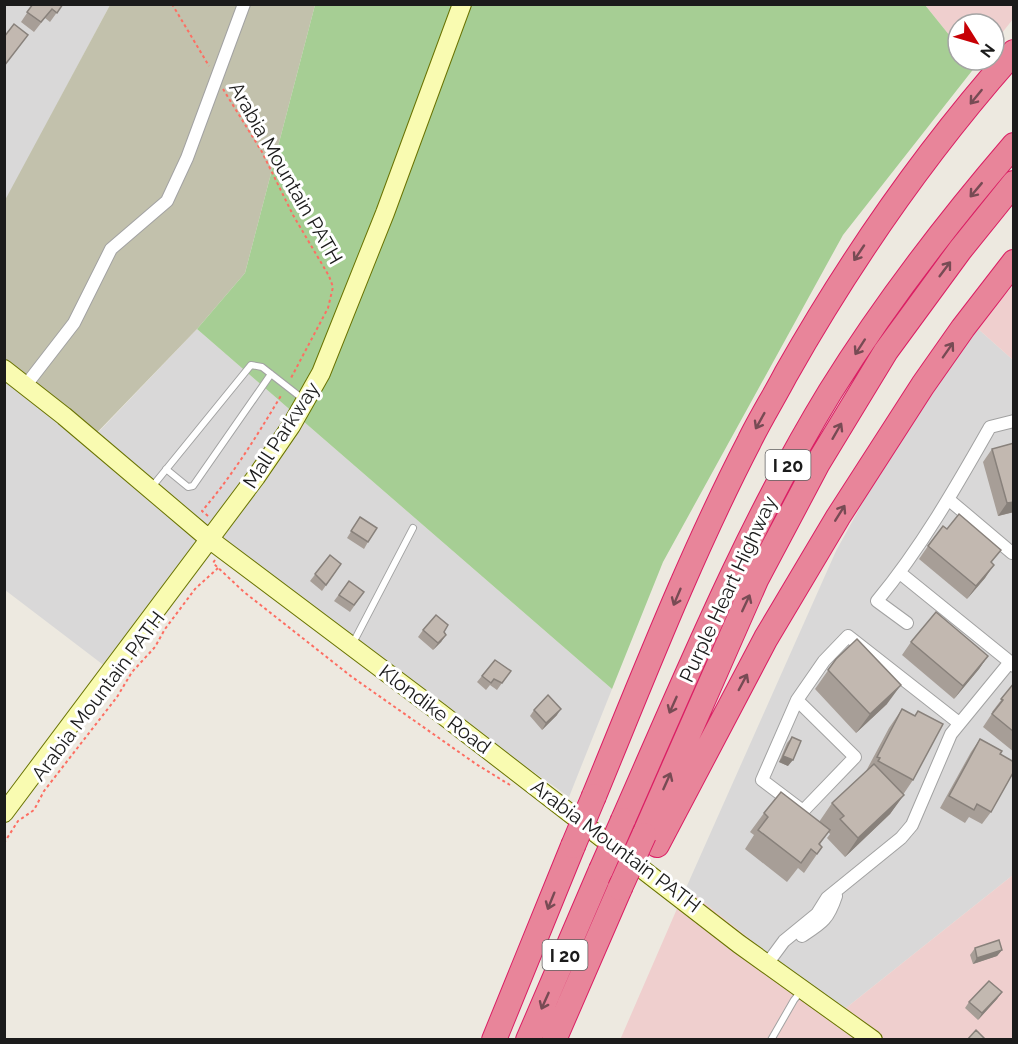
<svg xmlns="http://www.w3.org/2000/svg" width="1018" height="1044" font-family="Raleway,sans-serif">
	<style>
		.residential { fill: #d9d8d8 }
		.commercial { fill: #efcfce }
		.construction { fill: #c2c1ac }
		.forest { fill: #a6ce94 }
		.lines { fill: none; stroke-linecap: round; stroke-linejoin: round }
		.lane-casing { stroke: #a2a2a2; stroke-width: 8 }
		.street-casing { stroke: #a2a2a2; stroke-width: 14 }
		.secondary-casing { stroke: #697302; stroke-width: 20 }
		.highway-casing { stroke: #da1f64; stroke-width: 26 }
		.path { stroke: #fd6e62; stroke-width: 2; stroke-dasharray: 3 3; stroke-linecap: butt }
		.lane { stroke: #fff; stroke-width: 6 }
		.street { stroke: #fff; stroke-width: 12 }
		.secondary { stroke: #f9fbb1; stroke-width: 18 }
		.highway { stroke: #e8859a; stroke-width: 24 }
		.highway-bridge-casing { stroke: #da1f64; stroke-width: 26; stroke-linecap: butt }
		.highway-bridge { stroke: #e8859a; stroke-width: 24 }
		.wall { fill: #a79e97 }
		.shaded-wall { fill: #88817b }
		.building { fill: #c2b8b0; stroke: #88817b; stroke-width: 1.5 }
		.oneway { stroke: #774b54 }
		.labels { text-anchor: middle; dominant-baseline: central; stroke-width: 6; stroke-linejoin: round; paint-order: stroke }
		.shield { fill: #fff; stroke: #5f5f5f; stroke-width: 1.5 }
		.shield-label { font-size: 18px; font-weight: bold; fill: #1b1b1b }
		.street-label { font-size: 20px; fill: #1b1b1b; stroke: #fff }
	</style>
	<rect width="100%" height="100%" fill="#ede9e0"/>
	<path class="residential" d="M5,5H110L5,202Z
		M976,327L1013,360V875L841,1012L686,888L836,551L935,371Z
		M197,329L612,689L569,797L480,734L311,604L208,541L110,670L5,590L4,380L89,442Z"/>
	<path class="commercial" d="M925,5H1013V19L994,43V24H958V46Z
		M1013,286V360L976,327Z
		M1013,875V1039L620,1040L686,888L841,1012Z"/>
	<path class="construction" d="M110,5H315L245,273L197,329L88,442L5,380L4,202Z"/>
	<path class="forest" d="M315,5H925L958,46V60H969L975,67L843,235L663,562L612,689L197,329L245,273Z"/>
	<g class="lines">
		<defs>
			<path id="lane" d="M166,469L188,487L193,486L271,374
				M151,488L251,365L262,367L303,399
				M353,643L413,528
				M771,1040L794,1000L802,990"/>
			<path id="street" d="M26,385L74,323L111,249L167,201L187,158L244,4
				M948,499L1012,553L1014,552
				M900,573L1010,662
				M907,623L877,601C921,548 956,487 990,427L1014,421
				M797,700L855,757L803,811L762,780L797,700L824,661L848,636L959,723
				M802,936C822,923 828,920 836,896
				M767,964L784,941L817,914L827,898L901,838L912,825L951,734L1010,662L1014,666"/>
			<path id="secondary" d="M4,369L64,416L209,539L439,712L739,944L873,1040
				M4,813L256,477L291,426L321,373L385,213L462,4"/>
			<path id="highway" d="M594,796C643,677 690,556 749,442C760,419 774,397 786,374C851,259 926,151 1014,52
				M623,820C687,675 747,528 830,392C884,305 947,223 1014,145
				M644,835L756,580L818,463L886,351L960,250L1014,183
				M657,845L766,638L838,517L923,385L963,328L1014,262
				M494,1040L573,846
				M528,1040L601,870
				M554,1040L620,888"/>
		</defs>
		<use href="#lane" class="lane-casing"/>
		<use href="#street" class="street-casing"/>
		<use href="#secondary" class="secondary-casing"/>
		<use href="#highway" class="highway-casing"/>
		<path class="path" d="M172,4L209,66
			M223,89L262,152L293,215L329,276L333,287L328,308L291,378
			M208,516L202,511C233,475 258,434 282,394
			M215,560L213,563L244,592L352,677L476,764L510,785
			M4,843L18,821L34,810L44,791L117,697L132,672L155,647L165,629L195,589L218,568"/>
		<use href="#lane" class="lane"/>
		<use href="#street" class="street"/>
		<use href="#secondary" class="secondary"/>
		<use href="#highway" class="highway"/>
		<defs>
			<path id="highway-bridge" d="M573,846L594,796
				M601,870L623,820
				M620,888L644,835"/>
		</defs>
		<use href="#highway-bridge" class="highway-bridge-casing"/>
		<use href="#highway-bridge" class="highway-bridge"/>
	</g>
	<path class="wall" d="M33,4H63L50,22L45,18L34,32L21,22Z
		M1014,443V512L998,516L983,462L992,449Z
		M360,517L368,542L364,549L347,538Z
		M928,546L992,563L985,578L967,599L919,559Z
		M330,555L341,564L322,591L310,581Z
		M349,581L364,592L350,612L334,601Z
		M423,630L446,635L441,642L433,650L418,637Z
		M911,642L988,656L979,669L954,699L902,655Z
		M836,659L887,704L856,733L815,689Z
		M495,660L502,683L497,690L490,685L486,690L477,682Z
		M1014,683V752L983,727L993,712H992Z
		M902,709L915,716L918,711L913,780L890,814L845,857L827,838L830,834L828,832L820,844L822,847L804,873L798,868L787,882L745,849L754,835L750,832L764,813L819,822L832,803L865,773L889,728Z
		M534,710L557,715L542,730L530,716Z
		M792,737L788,766L779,762L787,743Z
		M980,739L1000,754L991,812L982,824L969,817L965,823L940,808L971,752Z
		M975,948L1002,950L997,956L973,964L970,955Z
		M1002,992L997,999L978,1020L965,1008L969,1002Z"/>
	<path class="shaded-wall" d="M1014,502V512L998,516L1007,503Z
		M994,565L985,578L967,599L976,586Z
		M446,635L441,642L433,650L438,643Z
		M988,656L979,669L954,699L963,686Z
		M901,685L887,704L856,733L870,714Z
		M561,709L557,715L542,730L546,723Z
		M783,756L793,760L788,766L779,762Z
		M904,795L890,814L845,857L858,838Z
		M1002,950L997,956L973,964L977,958Z
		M1002,992L997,999L978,1020L982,1013Z"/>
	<path class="building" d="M33,4H63L57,13L52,9L41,22L27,12Z
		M14,24L28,35L4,66V37Z
		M1014,443V502L1007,503L992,449Z
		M959,514L1001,550L991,562L994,565L976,586L928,546L943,526L947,529Z
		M360,517L377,528L368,542L351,531Z
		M330,555L341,564L326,585L315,574Z
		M349,581L364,592L354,605L339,595Z
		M936,612L988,656L963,686L911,642Z
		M436,615L448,625L444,632L446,635L438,643L423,630Z
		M857,639L901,685L870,714L828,670L836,659Z
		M495,660L511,671L502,683L494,679L491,683L482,676Z
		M1014,683V732L992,714L1003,700L1001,699Z
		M548,695L561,709L546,723L534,710Z
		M902,709L915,716L918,711L943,724L913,780L878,761L880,758L877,757Z
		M792,737L801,741L793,760L783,756Z
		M980,739L1002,751L1000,754L1014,762V771L991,812L977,804L974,810L949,796Z
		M874,764L904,795L858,838L840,819L844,816L832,803Z
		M781,792L830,830L819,844L822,847L817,854L811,849L801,863L758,830L768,817L764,813Z
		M999,940L1002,950L977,958L975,948Z
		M989,981L1002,992L982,1013L969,1002Z
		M976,1030L986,1040H967Z"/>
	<defs><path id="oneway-shaft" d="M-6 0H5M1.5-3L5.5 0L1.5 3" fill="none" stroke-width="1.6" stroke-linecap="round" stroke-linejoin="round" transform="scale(1.5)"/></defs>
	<g class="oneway">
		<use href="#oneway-shaft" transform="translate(976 97) rotate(129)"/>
		<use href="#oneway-shaft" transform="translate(976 190) rotate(130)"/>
		<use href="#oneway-shaft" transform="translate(859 253) rotate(124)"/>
		<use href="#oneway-shaft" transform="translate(945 269) rotate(-53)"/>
		<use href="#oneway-shaft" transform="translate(860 347) rotate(123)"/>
		<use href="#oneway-shaft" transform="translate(948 350) rotate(-55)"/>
		<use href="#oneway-shaft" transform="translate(760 421) rotate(119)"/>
		<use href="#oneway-shaft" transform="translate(837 431) rotate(-60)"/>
		<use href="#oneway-shaft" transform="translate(840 513) rotate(-58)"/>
		<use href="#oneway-shaft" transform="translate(677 597) rotate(113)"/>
		<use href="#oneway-shaft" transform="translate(746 603) rotate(-65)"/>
		<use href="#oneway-shaft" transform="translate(743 682) rotate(-62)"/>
		<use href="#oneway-shaft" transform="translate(673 705) rotate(114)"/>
		<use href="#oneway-shaft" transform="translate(667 781) rotate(-66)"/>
		<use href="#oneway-shaft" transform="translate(551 901) rotate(112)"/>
		<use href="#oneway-shaft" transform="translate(545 1001) rotate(114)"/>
	</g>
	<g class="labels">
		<g class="shield">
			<rect x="765.5" y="450" width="45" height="30" rx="4.5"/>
			<rect x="542.5" y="940" width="45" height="30" rx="4.5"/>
		</g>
		<g class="shield-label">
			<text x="788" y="465">I 20</text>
			<text x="565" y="955">I 20</text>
		</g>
		<g class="street-label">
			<text transform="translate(286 173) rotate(60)">Arabia Mountain PATH</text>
			<text transform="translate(281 435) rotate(-57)">Mall Parkway</text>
			<text transform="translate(728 589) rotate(-65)">Purple Heart Highway</text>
			<text transform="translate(98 696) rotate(-53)">Arabia Mountain PATH</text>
			<text transform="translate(435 709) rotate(37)">Klondike Road</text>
			<text transform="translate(616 846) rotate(37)">Arabia Mountain PATH</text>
		</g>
	</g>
	<rect width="1018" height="1044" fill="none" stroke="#1b1b1b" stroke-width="12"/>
	<g transform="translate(976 42) rotate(127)"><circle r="28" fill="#ffffff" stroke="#a4a4a4" stroke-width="1.5"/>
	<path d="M0-4.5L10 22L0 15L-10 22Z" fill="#c70005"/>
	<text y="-9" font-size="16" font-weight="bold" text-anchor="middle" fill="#1b1b1b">N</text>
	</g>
</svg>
